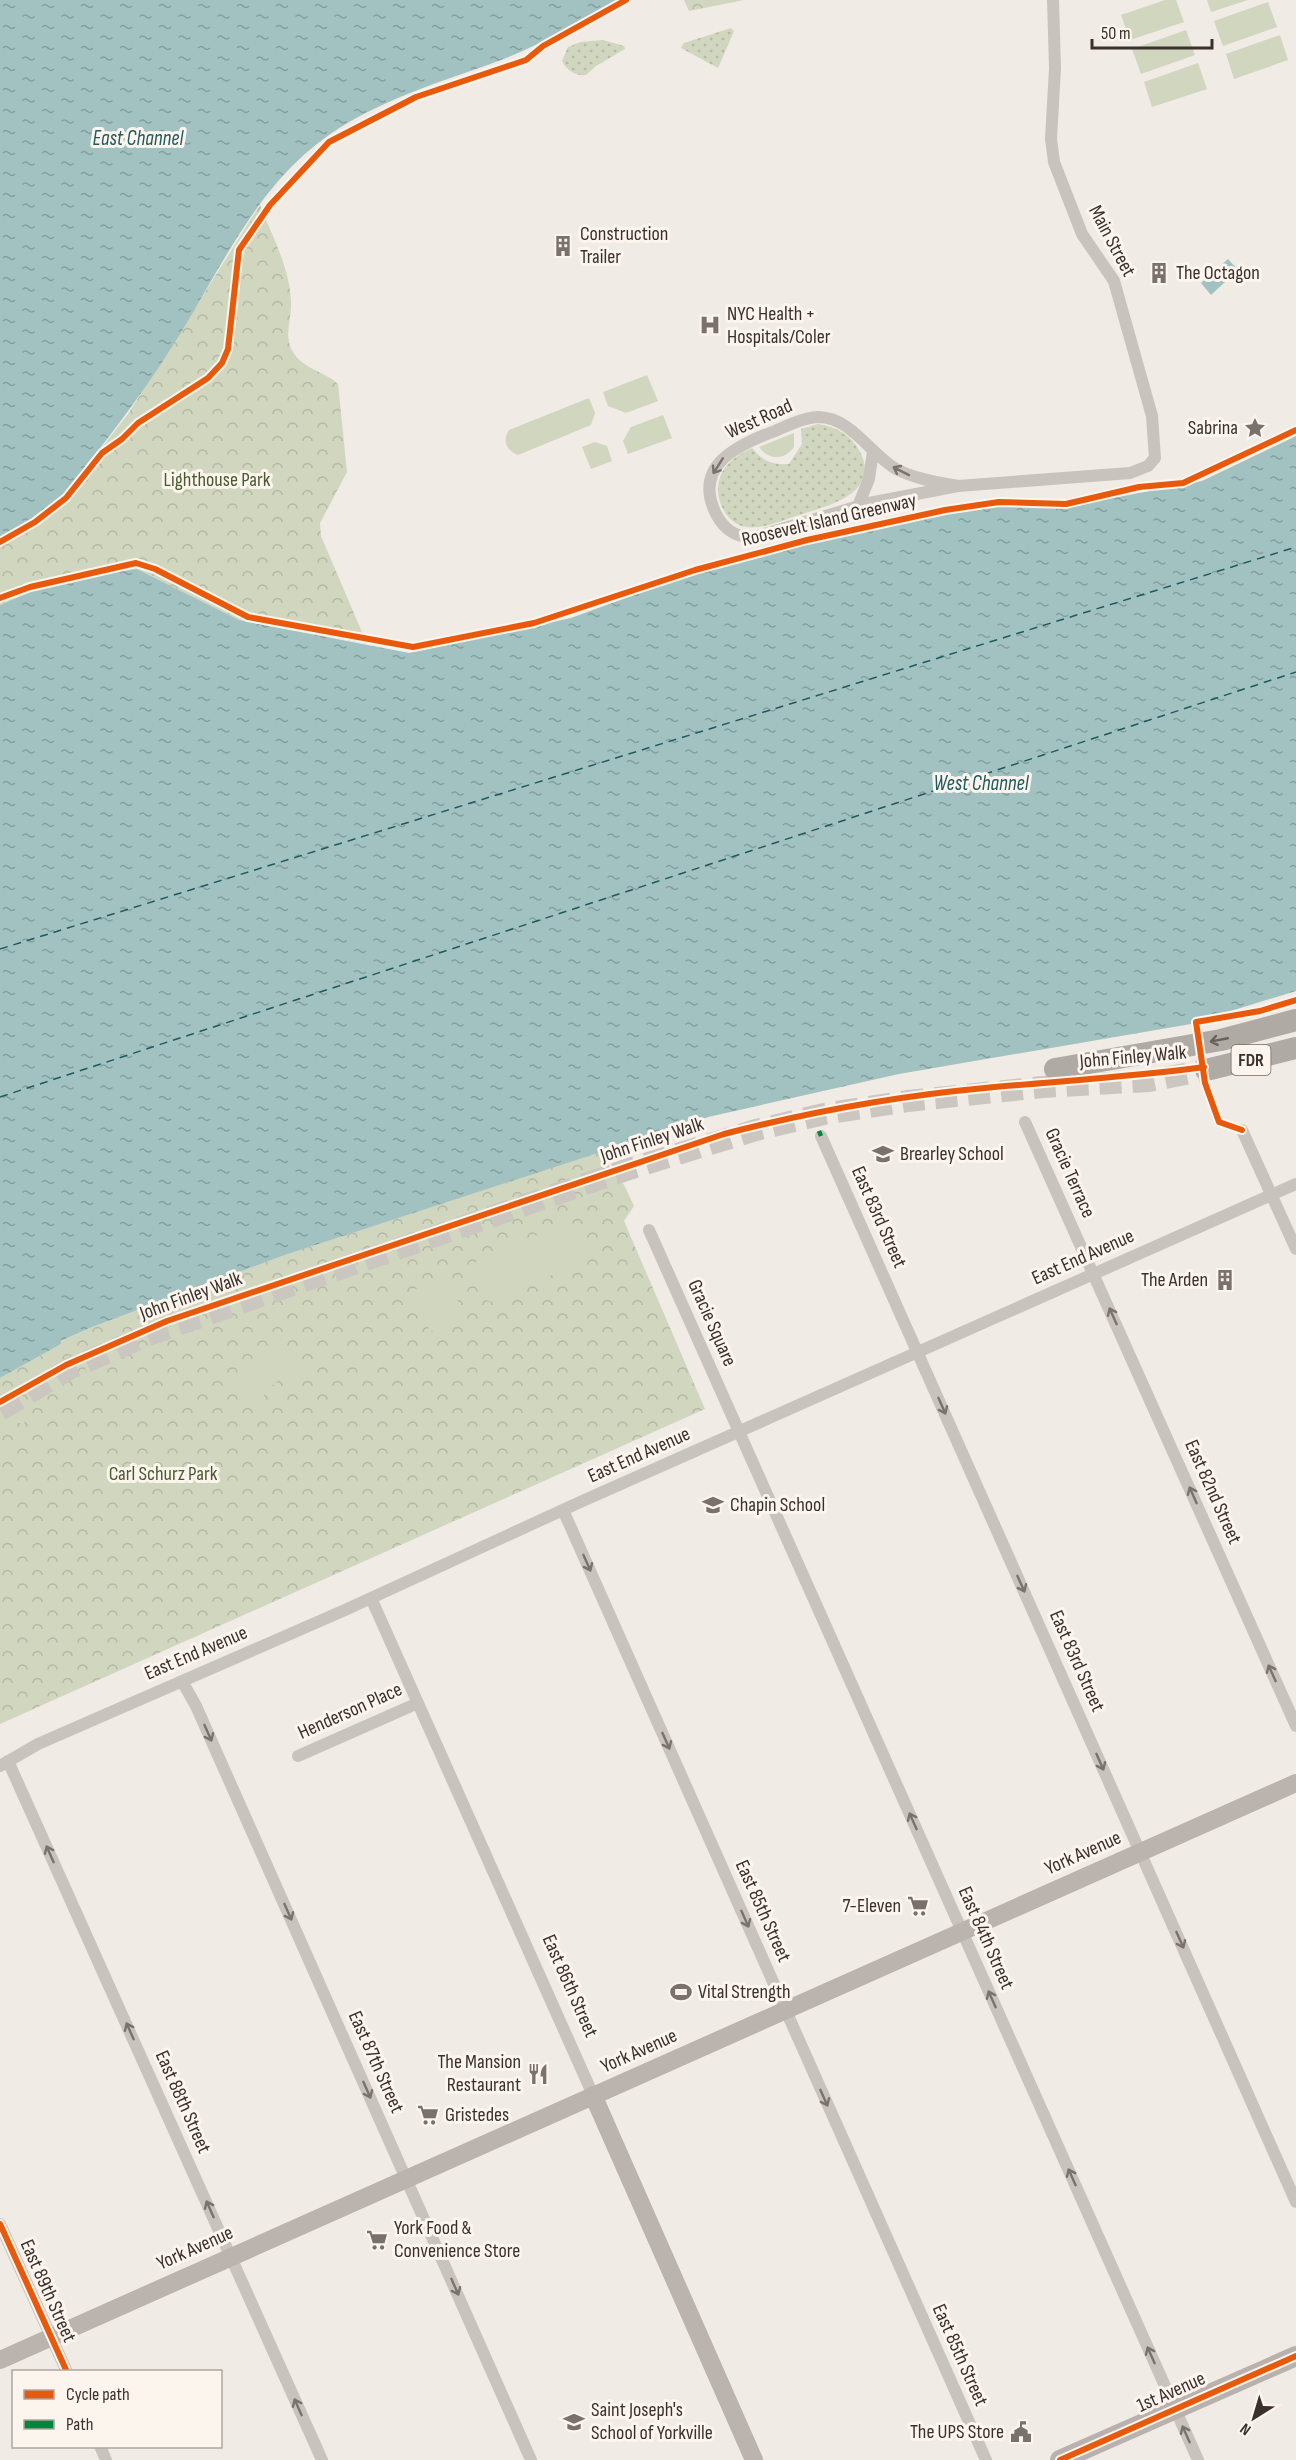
<svg xmlns="http://www.w3.org/2000/svg" width="1296" height="2460" font-family="'Sofia Sans Condensed',sans-serif">
	<style>
		.grass { fill: url(#grass-dots) }
		.park { fill: url(#park-crowns) }
		.garden { fill: #d1d6bf }
		.water { fill: url(#water-ripples) }
		.lines { fill: none; stroke-linecap: round; stroke-linejoin: round }
		.ferry { stroke: #1f5a5e; stroke-width: 1.5; stroke-dasharray: 8 6; stroke-linecap: butt }
		.highway-tunnel { stroke: #ccc6c0; stroke-width: 22; stroke-dasharray: 22 11; stroke-linecap: butt }
		.street { stroke: #c9c3be; stroke-width: 12 }
		.secondary { stroke: #bab3ae; stroke-width: 18 }
		.primary { stroke: #b8b1ad; stroke-width: 20 }
		.highway { stroke: #afaaa4; stroke-width: 22 }
		.quiet { stroke: #00873e; stroke-width: 4.5; stroke-dasharray: 9 4.5; stroke-linecap: butt }
		.cycleway-casing { stroke: #fbf5ee; stroke-width: 10 }
		.cycleway { stroke: #e8590c; stroke-width: 6 }
		.oneway { stroke: #7b726d }
		.oneway2 { stroke: #69615b }
		.labels { text-anchor: middle; dominant-baseline: central; stroke-width: 6; stroke-linejoin: round; paint-order: stroke }
		.shield { fill: #fbf5ee; stroke: #756b66; stroke-width: 1.5 }
		.shield-label { font-size: 18px; font-weight: bold; fill: #3b302b }
		.poi-label { font-size: 20px; fill: #3b302b; stroke: #fbf5ee; text-anchor: start }
		.street-label { font-size: 20px; fill: #3b302b; stroke: #fbf5ee }
		.park-label { font-size: 20px; fill: #4a5a2e; stroke: #fbf5ee }
		.water-label { font-size: 21px; font-style: italic; fill: #1f5a5e; stroke: #fbf5ee }
	</style>
	<defs>
		<pattern id="grass-dots" width="8" height="8" patternUnits="userSpaceOnUse" patternTransform="scale(1.5)"><rect width="8" height="8" fill="#d1d6bf"/><path d="M2 2h.1M6 6h.1" fill="none" stroke="#b4b8a4" stroke-width="1.8" stroke-linecap="round"/></pattern>
		<pattern id="park-crowns" width="20" height="18" patternUnits="userSpaceOnUse" patternTransform="scale(1.5)"><rect width="20" height="18" fill="#d1d6bf"/><path d="M2 6a3 3 0 1 1 6 0M12 15a3 3 0 1 1 6 0" fill="none" stroke="#b4b8a4"/></pattern>
		<pattern id="water-ripples" width="26" height="14" patternUnits="userSpaceOnUse" patternTransform="scale(1.5)"><rect width="26" height="14" fill="#a1c2c1"/><path d="M2 4q2-2 4 0t4 0M15 11q2-2 4 0t4 0" fill="none" stroke="#849e9d"/></pattern>
	</defs>
	<rect width="100%" height="100%" fill="#f0ebe5"/>
	<path class="grass" d="M731,28L734,31L718,68L681,48L684,43Z
		M603,40L624,46L625,49L596,66L586,75C576,76 567,71 562,61L568,47L581,42Z
		M818,424C836,427 850,434 859,450C884,494 824,507 796,516C781,521 763,529 747,527C730,525 719,508 718,491C718,468 733,457 752,448C763,461 771,465 789,464L802,444L801,429Z"/>
	<path class="park" d="M684,0H744L689,11Z
		M260,205C272,236 290,268 291,302C292,319 283,336 293,352C303,369 324,371 338,384L347,472L320,523L321,536L367,644L239,620L137,569L96,574L30,592L0,605V538L53,504L76,481L128,414Z
		M598,1152L624,1185L634,1206L624,1221L705,1409L0,1724V1378L61,1344L60,1342L92,1327L285,1255Z"/>
	<path class="garden" d="M1165,0H1176L1184,22L1130,40L1121,15Z
		M1207,0H1248L1211,12Z
		M1268,2L1277,27L1223,46L1214,21Z
		M1186,30L1195,55L1141,74L1132,49Z
		M1280,35L1288,60L1234,79L1226,54Z
		M1198,63L1207,89L1152,107L1144,82Z
		M647,375L658,401L626,413L608,406L603,392Z
		M589,398L595,413L591,425L518,455C506,450 502,441 509,430Z
		M663,415L672,438L628,454L623,441L631,427Z
		M794,433V447C784,461 768,460 759,447Z
		M595,442L607,446L612,461L591,469L582,447Z
		M571,1223L577,1225C583,1236 594,1251 583,1261L492,1302L482,1299L470,1272L474,1263L555,1227Z
		M446,1275L465,1316L430,1332L412,1291Z
		M278,1348C297,1349 313,1361 303,1382L298,1385L292,1380L278,1381L265,1391L263,1401L250,1402C221,1376 250,1354 278,1348Z
		M102,1361L108,1375L104,1380C92,1382 90,1378 85,1368Z
		M21,1403L27,1416L24,1423H10L5,1413Z"/>
	<path class="water" d="M0,0H618C580,21 541,45 501,60C433,85 362,104 306,153C256,197 225,258 192,314C164,362 131,409 97,452C83,470 71,489 53,504C37,517 18,528 0,538Z
		M1228,259L1238,270L1211,295L1201,283Z
		M1296,436V991L1211,1017H1195L1191,1024L899,1074L708,1117L285,1255L92,1327L61,1341V1344L0,1378V605L30,592L96,574L137,569L239,620L409,653L571,618L713,566L923,517L997,505L1071,506L1202,481Z"/>
	<g class="lines">
		<path class="ferry" d="M0,949L1296,547
			M0,1097L1296,672"/>
		<path class="highway-tunnel" d="M0,1410L71,1368L151,1334L632,1168L756,1130L824,1114L908,1101L1043,1087L1149,1081L1206,1070"/>
		<path class="street" d="M958,486C936,482 916,479 896,469C870,454 851,417 818,417C803,418 788,425 775,431C738,445 692,465 716,514C724,529 734,536 751,538L869,503L958,486L1130,473L1148,466L1155,458L1152,416L1114,281L1082,234L1054,162L1051,139L1055,68L1053,0
			M858,506L869,479L873,451
			M1025,1122L1296,1726
			M1242,1130L1296,1249
			M821,1136L1296,2202
			M649,1230L1198,2460
			M563,1510L986,2460
			M371,1598L593,2095
			M182,1681L196,1706L531,2460
			M298,1756L418,1703
			M8,1761L322,2460
			M0,1766L38,1744L345,1610L578,1503L1296,1184
			M0,2224L67,2372
			M100,2446L106,2460"/>
		<path class="secondary" d="M593,2095L754,2460
			M0,2360L1296,1783"/>
		<path class="primary" d="M1060,2460L1296,2356"/>
		<path class="highway" d="M1055,1069L1221,1040L1296,1020
			M1206,1070L1296,1048"/>
		<path class="quiet" d="M819,1131L821,1136"/>
		<defs>
			<path id="cycleway" d="M0,542L35,522L66,498L102,453L122,439L138,423L208,378L222,363L228,349L239,250L270,205L329,142L416,97L526,60L543,46L626,0
				M0,598L30,587L136,563L155,569L248,617L413,647L534,623L695,570L807,540L945,510L999,502L1066,504L1139,487L1183,483L1296,430
				M1242,1130L1219,1122L1205,1083L1196,1022L1260,1011L1296,1000
				M0,1402L66,1365L167,1321L724,1134C809,1112 898,1096 985,1088C1058,1081 1132,1077 1204,1067
				M0,2224L67,2372
				M1060,2460L1296,2356"/>
		</defs>
		<use href="#cycleway" class="cycleway-casing"/>
		<use href="#cycleway" class="cycleway"/>
	</g>
	<defs><path id="oneway-shaft" d="M-6 0H5M1.5-3L5.5 0L1.5 3" fill="none" stroke-width="1.6" stroke-linecap="round" stroke-linejoin="round" transform="scale(1.5)"/></defs>
	<g class="oneway">
		<use href="#oneway-shaft" transform="translate(718 466) rotate(122)"/>
		<use href="#oneway-shaft" transform="translate(901 471) rotate(-153)"/>
		<use href="#oneway-shaft" transform="translate(1113 1316) rotate(-114)"/>
		<use href="#oneway-shaft" transform="translate(942 1406) rotate(66)"/>
		<use href="#oneway-shaft" transform="translate(1193 1495) rotate(-114)"/>
		<use href="#oneway-shaft" transform="translate(587 1563) rotate(66)"/>
		<use href="#oneway-shaft" transform="translate(1021 1584) rotate(66)"/>
		<use href="#oneway-shaft" transform="translate(1272 1673) rotate(-114)"/>
		<use href="#oneway-shaft" transform="translate(208 1733) rotate(66)"/>
		<use href="#oneway-shaft" transform="translate(666 1741) rotate(66)"/>
		<use href="#oneway-shaft" transform="translate(1100 1762) rotate(66)"/>
		<use href="#oneway-shaft" transform="translate(913 1821) rotate(-114)"/>
		<use href="#oneway-shaft" transform="translate(50 1854) rotate(-114)"/>
		<use href="#oneway-shaft" transform="translate(288 1912) rotate(66)"/>
		<use href="#oneway-shaft" transform="translate(745 1919) rotate(66)"/>
		<use href="#oneway-shaft" transform="translate(1180 1940) rotate(66)"/>
		<use href="#oneway-shaft" transform="translate(992 1999) rotate(-114)"/>
		<use href="#oneway-shaft" transform="translate(130 2031) rotate(-114)"/>
		<use href="#oneway-shaft" transform="translate(367 2090) rotate(66)"/>
		<use href="#oneway-shaft" transform="translate(824 2098) rotate(66)"/>
		<use href="#oneway-shaft" transform="translate(1072 2177) rotate(-114)"/>
		<use href="#oneway-shaft" transform="translate(210 2209) rotate(-114)"/>
		<use href="#oneway-shaft" transform="translate(455 2287) rotate(66)"/>
		<use href="#oneway-shaft" transform="translate(1151 2355) rotate(-114)"/>
		<use href="#oneway-shaft" transform="translate(298 2407) rotate(-114)"/>
		<use href="#oneway-shaft" transform="translate(1186 2434) rotate(-114)"/>
	</g>
	<use class="oneway2" href="#oneway-shaft" transform="translate(1219 1040) rotate(169)"/>
	<defs>
		<symbol id="building-bare" viewBox="-9 -9 18 18"><path d="M-4-6H4V6H1V3H-1V6H-4ZM-2.5-4.3h1.7v1.8h-1.7ZM.8-4.3h1.7v1.8H.8ZM-2.5-1h1.7V.8h-1.7ZM.8-1h1.7V.8H.8Z" fill="#7a716c" stroke="#fbf5ee" stroke-width="2.5" paint-order="stroke"/></symbol>
		<symbol id="hospital-bare" viewBox="-9 -9 18 18"><path d="M-5-5h3v3.5h4V-5h3V5h-3V1.5h-4V5h-3Z" fill="#7a716c" stroke="#fbf5ee" stroke-width="2.5" paint-order="stroke"/></symbol>
		<symbol id="sight-bare" viewBox="-9 -9 18 18"><path d="M0-6L1.8-2.2L6-1.7L2.9 1.2L3.7 5.4L0 3.3L-3.7 5.4L-2.9 1.2L-6-1.7L-1.8-2.2Z" fill="#7a716c" stroke="#fbf5ee" stroke-width="2.5" paint-order="stroke"/></symbol>
		<symbol id="school-bare" viewBox="-9 -9 18 18"><path d="M0-5L7-2L0 1L-7-2ZM-4 1L0 2.5L4 1V4Q0 6-4 4Z" fill="#7a716c" stroke="#fbf5ee" stroke-width="2.5" paint-order="stroke"/></symbol>
		<symbol id="supermarket-bare" viewBox="-9 -9 18 18"><path d="M-6-5.5h2.5l.6 2H6L4.5 2H-2.5L-4.4-4H-6ZM-1.5 3.2a1.3 1.3 0 1 0 .1 0ZM3 3.2a1.3 1.3 0 1 0 .1 0Z" fill="#7a716c" stroke="#fbf5ee" stroke-width="2.5" paint-order="stroke"/></symbol>
		<symbol id="stadium-bare" viewBox="-9 -9 18 18"><path d="M0-5a6.5 5 0 1 0 0 10a6.5 5 0 1 0 0-10ZM-3.5-1.8h7v3.6h-7Z" fill="#7a716c" stroke="#fbf5ee" stroke-width="2.5" paint-order="stroke"/></symbol>
		<symbol id="restaurant-bare" viewBox="-9 -9 18 18"><path d="M-5-6h1v4h1v-4h1v4h1v-4h1v5L-1.5 .5V6h-2V.5L-5-1ZM5-6V6H3V1.5H1.5Q1.5-4 5-6Z" fill="#7a716c" stroke="#fbf5ee" stroke-width="2.5" paint-order="stroke"/></symbol>
		<symbol id="civic-bare" viewBox="-9 -9 18 18"><path d="M-.6-6.5H3V-4.5H.6V-3L4-1V1h2V6H-6V1h2V-1L-.6-3ZM-1.2 2.5V6h2.4V2.5Z" fill="#7a716c" stroke="#fbf5ee" stroke-width="2.5" paint-order="stroke"/></symbol>
	</defs>
	<g fill-rule="evenodd">
		<use href="#building-bare" x="548" y="231" width="30" height="30"/>
		<use href="#building-bare" x="1144" y="258" width="30" height="30"/>
		<use href="#hospital-bare" x="695" y="310" width="30" height="30"/>
		<use href="#sight-bare" x="1240" y="413" width="30" height="30"/>
		<use href="#school-bare" x="868" y="1139" width="30" height="30"/>
		<use href="#building-bare" x="1210" y="1265" width="30" height="30"/>
		<use href="#school-bare" x="698" y="1490" width="30" height="30"/>
		<use href="#supermarket-bare" x="903" y="1891" width="30" height="30"/>
		<use href="#stadium-bare" x="666" y="1977" width="30" height="30"/>
		<use href="#restaurant-bare" x="523" y="2059" width="30" height="30"/>
		<use href="#supermarket-bare" x="413" y="2100" width="30" height="30"/>
		<use href="#supermarket-bare" x="362" y="2225" width="30" height="30"/>
		<use href="#school-bare" x="559" y="2407" width="30" height="30"/>
		<use href="#civic-bare" x="1006" y="2417" width="30" height="30"/>
	</g>
	<g class="labels">
		<rect class="shield" x="1231.5" y="1045" width="39" height="30" rx="4.5"/>
		<g class="shield-label">
			<text x="1251" y="1060">FDR</text>
		</g>
		<g class="poi-label">
			<text x="580" y="234">Construction<tspan x="580" dy="23">Trailer</tspan></text>
			<text x="1176" y="273">The Octagon</text>
			<text x="727" y="314">NYC Health +<tspan x="727" dy="23">Hospitals/Coler</tspan></text>
			<text x="1238" y="428" text-anchor="end">Sabrina</text>
			<text x="900" y="1154">Brearley School</text>
			<text x="1208" y="1280" text-anchor="end">The Arden</text>
			<text x="730" y="1505">Chapin School</text>
			<text x="901" y="1906" text-anchor="end">7-Eleven</text>
			<text x="698" y="1992">Vital Strength</text>
			<text x="521" y="2062" text-anchor="end">The Mansion<tspan x="521" dy="23">Restaurant</tspan></text>
			<text x="445" y="2115">Gristedes</text>
			<text x="394" y="2228">York Food &amp;<tspan x="394" dy="23">Convenience Store</tspan></text>
			<text x="591" y="2410">Saint Joseph's<tspan x="591" dy="23">School of Yorkville</tspan></text>
			<text x="1004" y="2432" text-anchor="end">The UPS Store</text>
		</g>
		<g class="street-label">
			<text transform="translate(1112 241) rotate(62)">Main Street</text>
			<text transform="translate(759 419) rotate(-24)">West Road</text>
			<text transform="translate(829 520) rotate(-13)">Roosevelt Island Greenway</text>
			<text transform="translate(1133 1057) rotate(-5)">John Finley Walk</text>
			<text transform="translate(652 1140) rotate(-18)">John Finley Walk</text>
			<text transform="translate(1070 1173) rotate(66)">Gracie Terrace</text>
			<text transform="translate(879 1217) rotate(66)">East 83rd Street</text>
			<text transform="translate(1083 1257) rotate(-24)">East End Avenue</text>
			<text transform="translate(191 1296) rotate(-20)">John Finley Walk</text>
			<text transform="translate(712 1323) rotate(66)">Gracie Square</text>
			<text transform="translate(639 1455) rotate(-24)">East End Avenue</text>
			<text transform="translate(1213 1492) rotate(66)">East 82nd Street</text>
			<text transform="translate(196 1653) rotate(-23)">East End Avenue</text>
			<text transform="translate(1077 1661) rotate(66)">East 83rd Street</text>
			<text transform="translate(350 1711) rotate(-24)">Henderson Place</text>
			<text transform="translate(1083 1853) rotate(-24)">York Avenue</text>
			<text transform="translate(763 1911) rotate(66)">East 85th Street</text>
			<text transform="translate(986 1938) rotate(66)">East 84th Street</text>
			<text transform="translate(570 1986) rotate(66)">East 86th Street</text>
			<text transform="translate(639 2051) rotate(-24)">York Avenue</text>
			<text transform="translate(376 2062) rotate(66)">East 87th Street</text>
			<text transform="translate(183 2102) rotate(66)">East 88th Street</text>
			<text transform="translate(195 2248) rotate(-24)">York Avenue</text>
			<text transform="translate(48 2291) rotate(66)">East 89th Street</text>
			<text transform="translate(960 2355) rotate(66)">East 85th Street</text>
			<text transform="translate(1171 2392) rotate(-24)">1st Avenue</text>
		</g>
		<g class="park-label">
			<text x="217" y="480">Lighthouse Park</text>
			<text x="163" y="1474">Carl Schurz Park</text>
		</g>
		<g class="water-label">
			<text x="138" y="138">East Channel</text>
			<text x="981" y="783">West Channel</text>
		</g>
	</g>
	<rect x="12" y="2370" width="210" height="78" fill="#fbf5ee" stroke="#aea6a0" stroke-width="1.5"/>
	<rect x="24" y="2390" width="30" height="9" fill="#e8590c" stroke="#aea6a0" stroke-width="1.5"/>
	<text x="66" y="2400" font-size="18" fill="#3b302b">Cycle path</text>
	<rect x="24" y="2420" width="30" height="9" fill="#00873e" stroke="#aea6a0" stroke-width="1.5"/>
	<text x="66" y="2430" font-size="18" fill="#3b302b">Path</text>
	<g transform="translate(1254 2418) rotate(217)" stroke="#fbf5ee" stroke-width="4.5" paint-order="stroke">
	<path d="M0-4.5L10 22L0 15L-10 22Z" fill="#3b302b"/>
	<text y="-9" font-size="16" font-weight="bold" text-anchor="middle" fill="#3b302b">N</text>
	</g>
	<path d="M1092 39v9h120v-9" fill="none" stroke="#3b302b" stroke-width="3"/>
	<text x="1101" y="39" font-size="18" fill="#3b302b" stroke="#fbf5ee" stroke-width="4.5" paint-order="stroke">50 m</text>
</svg>
